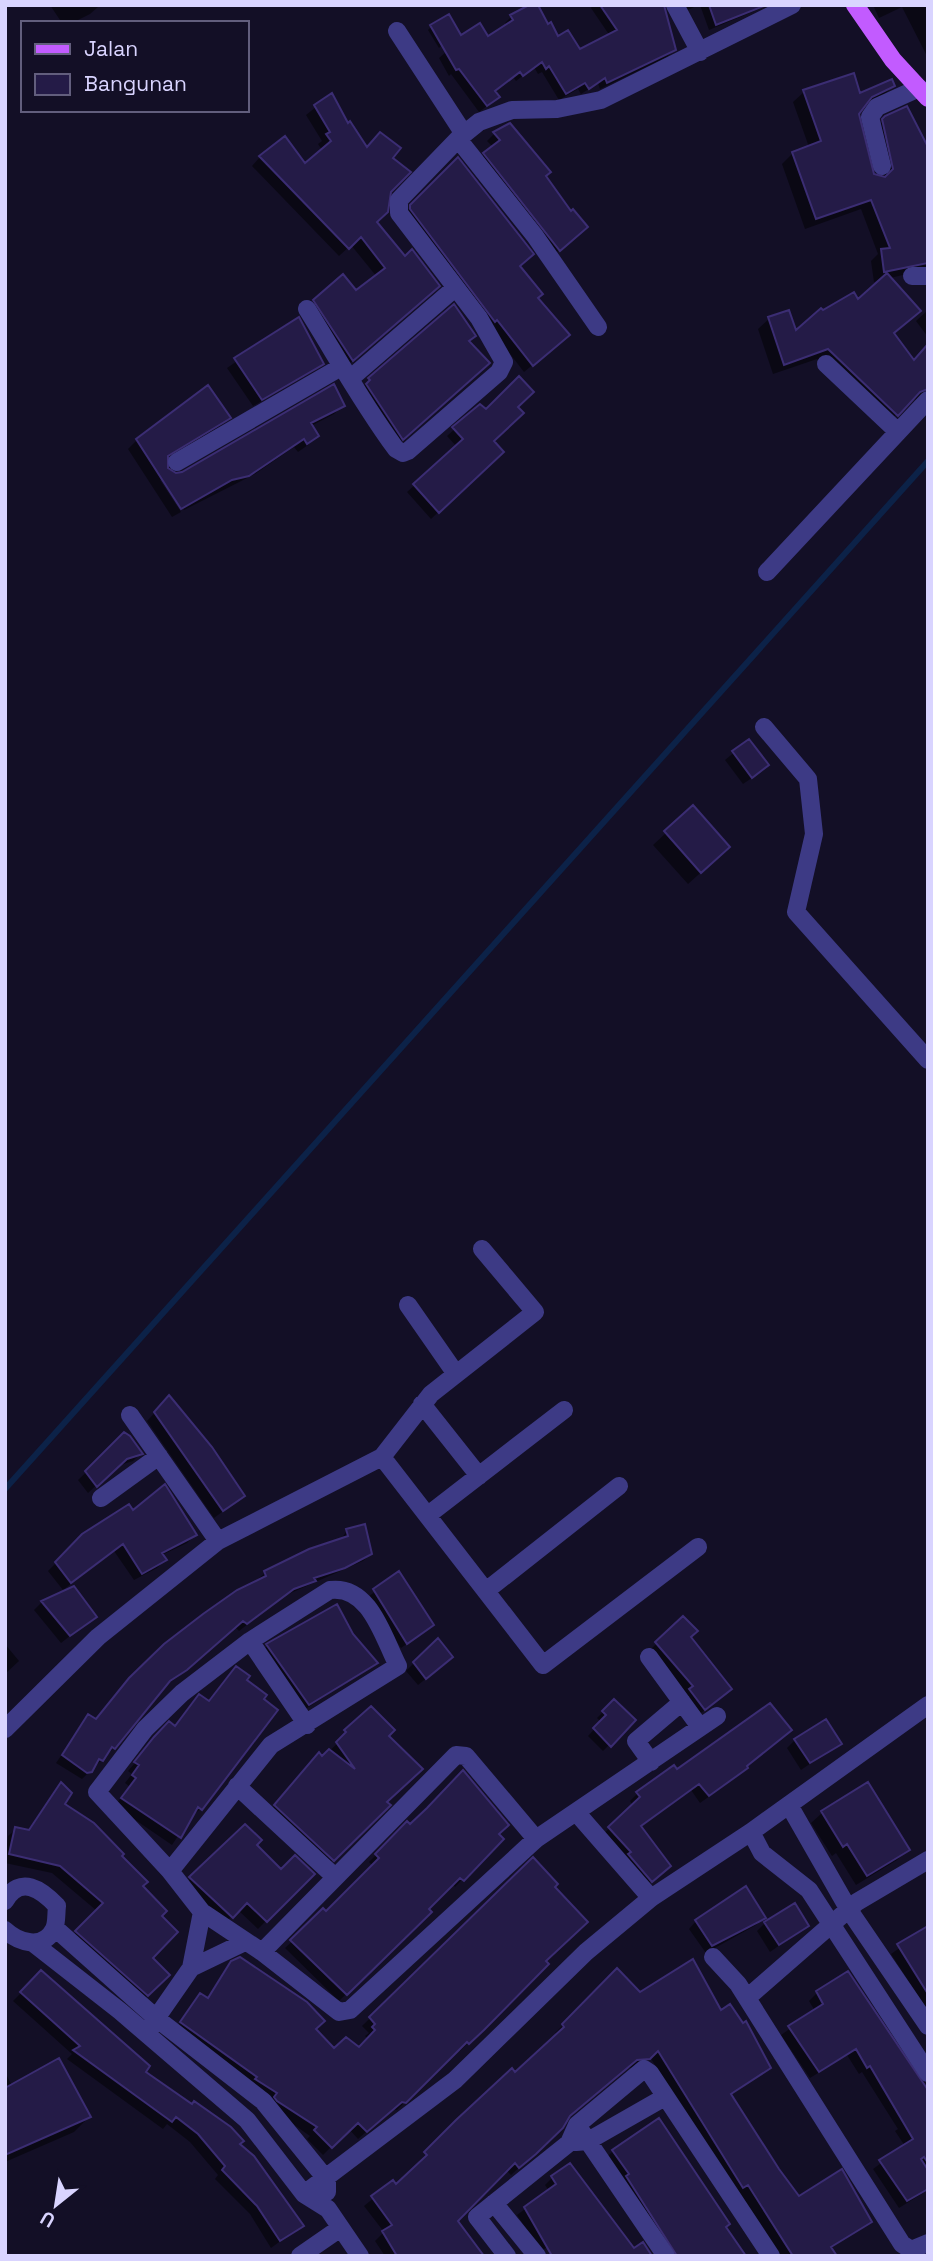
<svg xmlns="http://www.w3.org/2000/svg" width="933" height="2261" font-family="'Space Grotesk',sans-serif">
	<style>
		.shadow { fill: #0007 }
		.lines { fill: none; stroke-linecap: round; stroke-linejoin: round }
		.stream { stroke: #0c2248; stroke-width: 6 }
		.building { fill: #241b47; stroke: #3b2d73; stroke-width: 2 }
		.minor { stroke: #3d3a85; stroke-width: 18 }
		.major { stroke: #c25bff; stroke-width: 18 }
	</style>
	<rect width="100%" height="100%" fill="#130f26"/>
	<path class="shadow" d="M50,5H97L98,7L90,14L72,23H62Z
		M593,5H662L674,50L667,57L600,89L598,83L581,94L578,89L559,100L542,72L538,74L534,67L516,81L513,77L494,92L491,103L479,112L451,74L449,76L439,58L446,52L488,39L506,27L505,23L511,17L547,27L558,38L580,52L610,36L591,8Z
		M677,5H698L682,13Z
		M700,5H769L709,30Z
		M873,5H928V58L902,7L879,18Z
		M431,27L457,31L439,48L428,30Z
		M893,86L882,97L864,105L857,114L872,175L882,178L872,132L883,121L925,144L928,142V266L924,270L890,278L893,334L928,388L917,399L908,402L886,425L817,359L773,374L758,329L769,319L795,333L858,302L882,280L874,282L871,261L878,254L861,209L805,229L782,164L793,153L809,147L793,102L804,92L859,95Z
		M331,95L347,125L366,149L390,158L389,191L375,222L429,294L343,369L305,310L314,301L356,292L377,277L351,245L339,256L252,166L260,157L305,165L322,150L318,144L322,141L306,115Z
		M510,125L578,234L551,257L477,161L493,147L487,141L499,129Z
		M458,160L559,343L524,372L403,215Z
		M454,307L481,370L396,445L363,386Z
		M928,310V337L916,321Z
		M298,319L321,364L314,371L253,406L227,368Z
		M343,405L334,414L311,426L317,436L308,445L298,452L294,447L255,474L184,510L164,480H160L181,512L172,517L128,449L137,440L229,417L220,426L166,459V469L176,475Z
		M480,406L486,411L516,407L491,441L501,452L431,519L407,492L457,447L447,436Z
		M748,741L759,773L743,784L725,760Z
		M693,808L716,859L688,884L653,845Z
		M169,1398L243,1496L214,1518L147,1421Z
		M125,1435L141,1453L133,1461L117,1466L88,1493L78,1480Z
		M133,1512L195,1535L187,1543L162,1555L165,1560L157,1568L134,1580L114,1551L63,1590L48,1571L84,1535Z
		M347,1531L371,1554L363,1561L284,1596L239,1631L235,1627L178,1677L162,1687L114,1748L82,1779L56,1763L89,1716L95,1721L265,1573L340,1540Z
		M398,1574L426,1630L401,1648L368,1597Z
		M73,1588L94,1617L61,1643L34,1610L42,1602Z
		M337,1606L352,1635L376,1663L301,1712L259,1653L267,1646Z
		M683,1618L689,1637L721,1697L697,1716L649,1651Z
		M437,1640L443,1665L418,1685L406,1671Z
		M5,1644L19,1661L5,1674Z
		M245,1680L201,1809L192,1815L172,1845L115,1806L129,1786L125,1783L132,1774L128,1771L169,1724L174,1727Z
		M614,1701L634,1720L603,1751L588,1736L601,1722L597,1718Z
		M371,1709L387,1736L385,1802L388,1805L326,1867L268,1813L312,1762L322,1758L340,1741L338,1739Z
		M795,1740L840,1743L801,1770L787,1748Z
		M745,1767L738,1776L700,1803L691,1790L640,1827L661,1873L643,1888L601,1836L633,1806L630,1801L638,1793L676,1772Z
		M61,1785L62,1805L119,1856L160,1916L150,1958L167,1975L140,2003L69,1940L97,1911L52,1873L5,1863L8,1836L16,1829L27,1831Z
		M867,1785L908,1849L897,1860L856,1885L836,1853L832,1856L811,1823L822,1813Z
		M407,1824L410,1827L497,1834L502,1839L455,1887L452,1883L426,1909L429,1912L339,2001L285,1948L373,1866L369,1862Z
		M245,1826L254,1845L281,1871L312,1874L258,1929L238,1910L224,1924L183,1886Z
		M533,1860L553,1887L544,1961L474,2037L460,2051L458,2048L397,2110L392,2109L358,2139L349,2129L323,2155L307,2139L310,2136L270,2108L174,2031L200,1996L206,1999L232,1963L313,2029L334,2050H358L368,2039L365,2036L369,2033L362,2026Z
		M764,1917L756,1925L706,1953L689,1929L696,1921Z
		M765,1923L807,1926L770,1952L757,1931Z
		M928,1928V2011L891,1954Z
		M617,1971L640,1994L721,2012L769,2067L730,2096L778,2170L799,2199L870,2222L831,2248L836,2256H781L739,2192L735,2195L650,2057L640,2067L627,2068L567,2118L525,2162L511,2175L506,2170L456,2221L473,2256H385L375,2241L384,2232L364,2206L393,2182L396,2186L457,2121L557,2035L555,2033Z
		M41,1973L144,2073L237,2144L302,2225L271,2248L250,2214L215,2179L218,2175L190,2142L167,2124L163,2129L67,2059L72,2054L13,2001Z
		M848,1974L928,2094V2190L899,2208L873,2169L905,2146L895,2131L898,2129L862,2072L859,2074L847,2055L810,2078L781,2035L815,2011L809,2001L817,1993Z
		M5,2072L12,2086L89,2117L74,2132L5,2162Z
		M613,2151L724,2228L744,2256H668L606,2158Z
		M552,2178L634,2250L554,2243L541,2251L517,2215L549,2191L545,2185Z"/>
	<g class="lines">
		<path class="stream" d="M5,1489L928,461"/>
	</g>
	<path class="building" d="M529,5H538L548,24L551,22L558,36L568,30L580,49L617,30L600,5H664L676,50L607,83L605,78L589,89L585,83L566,94L549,66L546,69L542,62L523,76L520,72L495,91L500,97L487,106L459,69L456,70L430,25L449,14L461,35L480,23L488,36L513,20L510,15Z
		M709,5H764V6L716,25Z
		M854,73L860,93L892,79L895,86L872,97L859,114L874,174L885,177L893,169L882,119L885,116L907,106L928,147V263L884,272L881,249L890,248L871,200L816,219L792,152L821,141L803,90Z
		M332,93L348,123L350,121L367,147L380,132L401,148L393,158L411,172L391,192L388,212L377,222L405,256L412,249L440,286L353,361L313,300L343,274L356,290L385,268L361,237L349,249L259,156L285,136L305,163L331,141L326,134L330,132L314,105Z
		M510,123L551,172L546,176L571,211L573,209L588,227L560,251L483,153L500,140L493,132Z
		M458,157L534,254L520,266L543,294L538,298L570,335L533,366L497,320L495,322L410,209V205Z
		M887,273L921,311L894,333L914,360L928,344V389L920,392L898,416L828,349L784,365L768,317L789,310L796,330L821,308L823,310L854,292L858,299Z
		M454,304L476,336L469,341L490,363L403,440L366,384L370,380L368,378Z
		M299,317L324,364L262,400L234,358Z
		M519,376L534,392L518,407L524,413L494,441L504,452L439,513L413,484L463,439L452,427L480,404L486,409Z
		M334,384L345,406L311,423L319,436L307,444L304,439L249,476L232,480L181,509L136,439L208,385L231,418L168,456V468L176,473L182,472Z
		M749,739L769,765L752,778L732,751Z
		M693,805L730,847L701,873L664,831Z
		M169,1395L212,1447L245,1496L223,1511L154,1412Z
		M124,1432L130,1436L143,1454L127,1459L97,1487L85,1471Z
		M165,1484L197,1535L162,1553L167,1560L142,1574L123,1544L71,1583L55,1562L82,1534L129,1504L133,1510Z
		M365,1524L372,1554L345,1568L314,1578L316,1581L294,1589L247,1624L243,1621L187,1670L170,1681L115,1749L112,1747L103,1761L99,1759L92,1772L87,1773L62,1755L88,1714L96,1719L129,1678L164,1644L203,1614L237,1590L266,1576L264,1571L309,1549L348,1536L346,1529Z
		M399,1571L434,1625L407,1644L373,1589Z
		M74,1586L97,1617L70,1636L41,1601Z
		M337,1604L353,1634L378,1663L309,1705L266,1644Z
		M683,1616L698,1631L691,1637L732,1689L705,1710L689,1689L693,1686L655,1642Z
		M438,1638L453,1657L426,1679L413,1662Z
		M236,1666L250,1676L247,1680L267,1695L264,1699L278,1710L202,1810L198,1807L181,1838L121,1798L136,1778L132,1775L139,1765L134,1762L154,1737L169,1721L175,1726L199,1694L209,1701Z
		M614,1699L636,1720L611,1747L593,1728L606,1715L602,1711Z
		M770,1703L792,1730L747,1766L748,1768L709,1796L699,1784L641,1826L671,1866L652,1882L628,1854L631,1852L608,1827L640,1797L636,1792L674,1765L677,1769Z
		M371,1706L395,1730L389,1736L423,1769L387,1802L391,1805L334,1861L274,1805L319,1752L322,1756L329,1749L355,1769L336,1742L346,1732L344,1730Z
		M826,1719L842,1744L810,1763L794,1739Z
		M463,1770L509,1825L499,1834L504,1839L464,1881L460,1878L429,1909L432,1912L347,1995L290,1940L323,1908L326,1911L379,1858L375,1854L407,1821L410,1824L427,1808Z
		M61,1782L72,1793L65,1804L94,1823L124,1854L122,1856L148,1882L143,1886L167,1911L162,1916L178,1932L153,1958L170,1975L148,1996L75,1931L103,1903L60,1866L9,1854L15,1827L29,1830Z
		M868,1782L910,1850L867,1876L847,1844L843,1847L821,1811Z
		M245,1824L262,1840L257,1845L281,1869L295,1855L315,1874L267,1922L247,1903L233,1918L189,1877Z
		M533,1857L558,1884L555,1887L588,1922L546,1961L549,1964L484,2030L469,2044L467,2042L406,2103L402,2102L367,2132L358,2123L332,2148L314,2130L317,2127L277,2101L274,2097L277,2093L255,2079L257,2077L180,2022L200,1993L208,1998L231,1961L240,1957L307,2002L325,2021L316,2029L334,2048L346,2037L359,2047L375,2030L372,2027L375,2024L369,2017Z
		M746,1886L766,1918L712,1946L695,1920Z
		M795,1903L809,1926L779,1945L764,1922Z
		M928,1926V1994L897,1944Z
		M693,1959L721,2010L730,2004L743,2023L746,2021L771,2068L731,2094L779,2169L799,2196L842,2169L872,2222L831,2247L837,2256H793L748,2185L743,2188L658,2051L650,2059L637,2060L570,2116L563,2128L536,2154L519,2168L515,2163L458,2221L484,2256H397L382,2231L392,2225L371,2196L393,2180L396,2184L427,2155L424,2152L456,2120L512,2068L515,2072L564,2027L562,2024L617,1968L640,1992Z
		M41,1970L150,2066L146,2072L192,2104L194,2101L231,2127L244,2141L240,2144L254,2156L304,2226L280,2241L257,2206L222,2170L225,2166L198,2134L176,2117L172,2122L73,2050L80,2046L20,1992Z
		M848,1971L928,2090V2163L924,2157L921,2159L928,2170V2189L907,2201L879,2160L913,2139L870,2066L867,2068L856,2049L819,2072L788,2026L823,2004L816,1991Z
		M59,2058L91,2117L5,2155V2088Z
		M659,2118L730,2224L726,2227L746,2256H677L626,2176L629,2174L612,2150Z
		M570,2163L634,2248L643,2242L652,2256H552L524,2207L556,2184L551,2176Z"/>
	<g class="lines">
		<path class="minor" d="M675,5L700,52
			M397,31L464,134
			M458,139L535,236L598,327
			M882,166L870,117L877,107L919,88
			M912,276H928
			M307,309C337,357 362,403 396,449L403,453L408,451L499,372L504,362L479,318L399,213V200L458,139L479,122L512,110L557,109L601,100L792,5
			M826,364L898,432
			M351,378L455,288
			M177,462L341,367
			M767,572L928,400
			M764,727L808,779L814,834L796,912L928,1060
			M408,1305L456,1374
			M422,1404L479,1476
			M130,1415L218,1541
			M382,1457L431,1394L535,1312L482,1249
			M101,1498L159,1456
			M428,1515L564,1410
			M487,1590L619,1486
			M250,1641L307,1725
			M649,1657L700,1727
			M5,1729L98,1637L218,1541L382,1457L543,1665L698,1547
			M651,1762L636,1741L682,1702
			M237,1786L334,1876
			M789,1805L849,1910L928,2026
			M576,1812L651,1898
			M751,1832L762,1853L809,1890L928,2073
			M170,1871L271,1745L398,1666C383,1637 370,1585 330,1590L250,1641L182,1693L145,1729L97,1792L170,1871L202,1912L262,1952L339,2012L350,2010L536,1839L717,1716
			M5,1901C20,1874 42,1890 57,1906C56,1913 57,1923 54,1929C43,1951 18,1942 5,1930
			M55,1928L156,2018L263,2101L327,2180V2192
			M33,1943L120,2011L247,2120L304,2194L328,2209L360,2256
			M262,1952L456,1755L466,1756L536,1839
			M713,1957L738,1984L902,2244L911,2250L928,2243
			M191,1968L245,1942
			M747,1998L857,1902L928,1860
			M150,2027L191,1968L202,1912
			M577,2125L666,2256
			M576,2142L588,2141L665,2097
			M304,2194L455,2080L586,1952L651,1898L751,1832L928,1705
			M494,2203L537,2256
			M300,2256L339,2229
			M507,2256L477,2217L569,2143L577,2125L644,2069L650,2073L771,2256"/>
		<path class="major" d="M855,5L893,60L928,98"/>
	</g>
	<rect width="933" height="2261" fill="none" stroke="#d9d4ff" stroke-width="14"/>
	<rect x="21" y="21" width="228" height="91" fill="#130f26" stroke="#625e7d" stroke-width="2"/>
	<rect x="35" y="44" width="35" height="10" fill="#c25bff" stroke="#625e7d" stroke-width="2"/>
	<text x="84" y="56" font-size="21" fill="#d9d4ff">Jalan</text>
	<rect x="35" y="74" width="35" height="21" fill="#241b47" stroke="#625e7d" stroke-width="2"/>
	<text x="84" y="91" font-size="21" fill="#d9d4ff">Bangunan</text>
	<g transform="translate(56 2205) rotate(210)" stroke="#130f26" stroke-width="5" paint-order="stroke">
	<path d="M0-5L12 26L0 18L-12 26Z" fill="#d9d4ff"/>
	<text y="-10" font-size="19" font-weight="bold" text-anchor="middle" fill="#d9d4ff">U</text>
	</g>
</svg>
